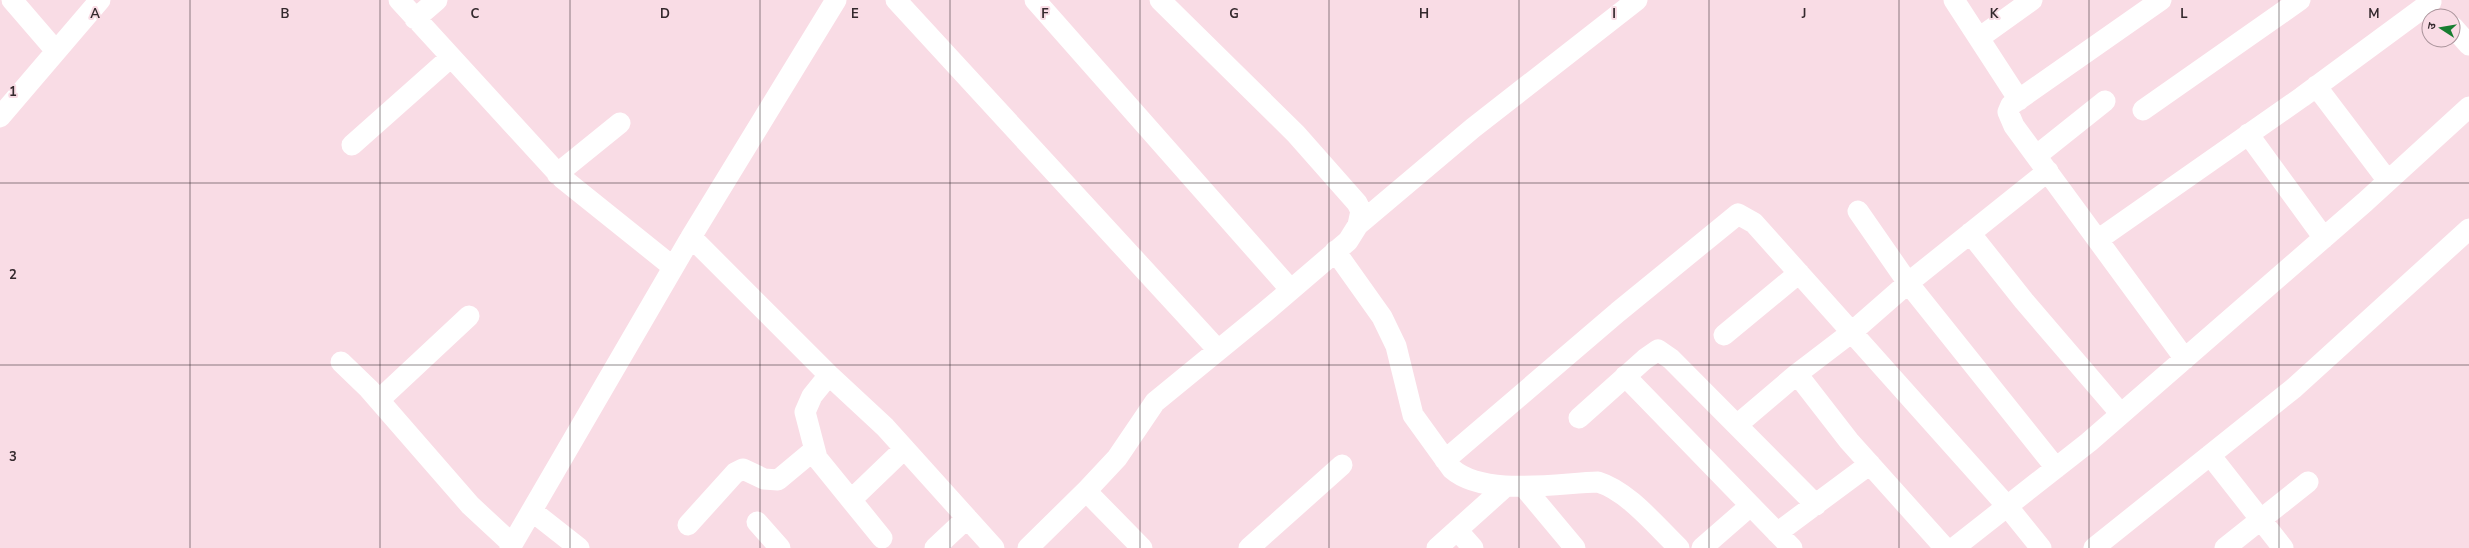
<svg xmlns="http://www.w3.org/2000/svg" width="2469" height="548" font-family="'Nunito Sans','Noto Sans Devanagari',sans-serif">
	<style>
		.lines { fill: none; stroke-linecap: round; stroke-linejoin: round }
		.minor { stroke: #fff; stroke-width: 21 }
		.grid { fill: none; stroke: #34292d; stroke-width: 1; stroke-opacity: 0.55 }
		.grid-label { font-size: 13px; text-anchor: middle; font-weight: bold; fill: #34292d; stroke: #f9dce5; stroke-width: 4; stroke-linejoin: round; paint-order: stroke }
	</style>
	<rect width="100%" height="100%" fill="#f9dce5"/>
	<g class="lines">
		<path class="minor" d="M12,0L56,51
			M399,0L562,178L673,267
			M896,0L1218,350
			M1035,0L1291,290
			M1954,0L2019,100
			M2161,0L2011,105L2008,112L2014,126L2185,359
			M415,19L437,0
			M2453,27L2469,45
			M1979,38L2032,0
			M2316,86L2388,181
			M2143,110L2300,0
			M0,117L100,0
			M2248,134L2324,238
			M352,145L450,58
			M2036,156L2105,101
			M557,174L620,123
			M1858,211L1908,283L2056,468
			M1358,225L1473,128L1637,0
			M1970,233L2024,301L2121,414
			M691,237L829,375L885,427L994,548
			M2099,239L2302,97L2431,2
			M1335,251L1382,317L1396,346L1413,415L1452,469C1484,497 1558,483 1598,482C1628,491 1656,526 1679,548
			M1724,335L1799,273
			M341,362L369,389L470,505L512,544
			M1797,374L1849,441L1945,548
			M829,375L812,396L805,412L817,458L882,538
			M1625,376L1792,548
			M379,400L469,316
			M1579,418L1645,359L1658,350L1671,359L1816,505
			M1737,425L1797,374L1852,332L1908,283L2048,171
			M2210,455L2283,548
			M1445,460L1618,312L1738,214L1754,223L2007,506L2041,548
			M1524,487L1575,548
			M851,500L904,449
			M532,511L579,548
			M757,522L780,548
			M688,525L735,473L743,469L764,479L778,480L814,450
			M1457,530L1473,548
			M1777,533L1870,464
			M510,548L691,237L836,0
			M935,548L967,518
			M1028,548L1088,489
			M1142,548L1090,495L1088,489L1117,458L1155,402L1265,312L1348,241L1358,225L1361,211L1357,203L1296,134L1160,0
			M1249,548L1342,465
			M1437,548L1505,487
			M1702,548L1750,506
			M1954,548L2089,442L2365,202L2469,107
			M2094,548L2294,388L2469,229
			M2225,548L2308,482"/>
	</g>
	<path class="grid" d="M190,0V548M380,0V548M570,0V548M760,0V548M950,0V548M1140,0V548M1329,0V548M1519,0V548M1709,0V548M1899,0V548M2089,0V548M2279,0V548M0,183H2469M0,365H2469"/>
	<g class="grid-label">
		<text x="95" y="18">A</text>
		<text x="285" y="18">B</text>
		<text x="475" y="18">C</text>
		<text x="665" y="18">D</text>
		<text x="855" y="18">E</text>
		<text x="1045" y="18">F</text>
		<text x="1234" y="18">G</text>
		<text x="1424" y="18">H</text>
		<text x="1614" y="18">I</text>
		<text x="1804" y="18">J</text>
		<text x="1994" y="18">K</text>
		<text x="2184" y="18">L</text>
		<text x="2374" y="18">M</text>
		<text x="13" y="96">1</text>
		<text x="13" y="279">2</text>
		<text x="13" y="461">3</text>
	</g>
	<g transform="translate(2441 28) rotate(282)"><circle r="19" fill="#f9dce5" stroke="#aa949b"/>
	<path d="M0-3L7 15L0 10L-7 15Z" fill="#177d30"/>
	<text y="-6" font-size="11" font-weight="bold" text-anchor="middle" fill="#34292d">उ</text>
	</g>
</svg>
